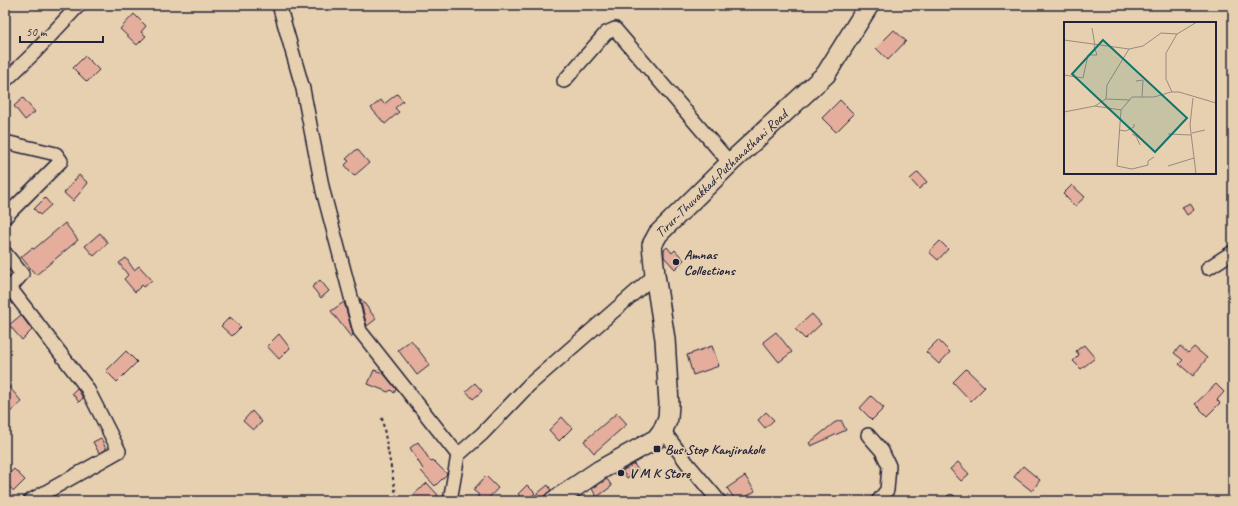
<svg xmlns="http://www.w3.org/2000/svg" width="1238" height="506" font-family="Caveat,sans-serif">
	<style>
		.building { fill: #e5ae9c; stroke: #22223b }
		.lines { fill: none; stroke-linecap: round; stroke-linejoin: round }
		.lane-casing { stroke: #22223b; stroke-width: 10 }
		.street-casing { stroke: #22223b; stroke-width: 16 }
		.secondary-casing { stroke: #22223b; stroke-width: 22 }
		.path { stroke: #22223b; stroke-width: 2; stroke-dasharray: 3 3; stroke-linecap: butt }
		.lane { stroke: #e7d0b0; stroke-width: 7 }
		.street { stroke: #e7d0b0; stroke-width: 13 }
		.secondary { stroke: #e7d0b0; stroke-width: 19 }
		.poi-dot { fill: #22223b; stroke: #e7d0b0; stroke-width: 1.5 }
		.labels { text-anchor: middle; dominant-baseline: central; stroke-width: 3; stroke-linejoin: round; paint-order: stroke }
		.street-label { font-size: 14px; fill: #22223b; stroke: #e7d0b0 }
		.poi-label { font-size: 14px; font-weight: bold; fill: #22223b; stroke: #e7d0b0; text-anchor: start }
		.inset-road { fill: none; stroke: #988a81; stroke-width: 1 }
		.view { fill: #0f766e; fill-opacity: 0.15; stroke: #0f766e; stroke-width: 2 }
		.inset-edge { fill: none; stroke: #22223b; stroke-width: 2 }
	</style>
	<rect width="100%" height="100%" fill="#e7d0b0"/>
	<filter id="ink" filterUnits="userSpaceOnUse"><feTurbulence type="fractalNoise" baseFrequency=".025" numOctaves="2"/><feDisplacementMap in="SourceGraphic" scale="8" xChannelSelector="R" yChannelSelector="G"/><feConvolveMatrix kernelMatrix="1 2 1 2 8 2 1 2 1" color-interpolation-filters="sRGB"/></filter>
	<g filter="url(#ink)">
		<path class="building" d="M134,14L146,26L141,32L146,36L137,45L120,29Z
			M894,30L906,41L888,60L876,48Z
			M85,56L99,70L87,82L73,68Z
			M397,94L403,101L395,108L399,112L385,124L371,108L381,100L384,104Z
			M23,98L35,112L25,120L14,106Z
			M840,100L854,114L836,132L822,118Z
			M357,149L369,163L354,176L345,165L349,161L346,159Z
			M918,172L927,182L919,189L910,179Z
			M79,175L88,183L73,201L64,193Z
			M1072,185L1085,197L1075,206L1063,194Z
			M45,198L51,205L40,215L34,209Z
			M1190,203L1194,210L1187,215L1182,207Z
			M65,223L78,240L36,275L21,257L32,248L34,249Z
			M100,233L108,243L94,256L85,246Z
			M940,241L948,249L938,260L929,252Z
			M667,247L672,253L675,250L684,260L675,269L664,257V250Z
			M126,258L134,270L139,266L152,280L144,287L142,285L135,292L124,279L128,275L119,263Z
			M320,280L329,291L321,298L312,287Z
			M360,299H361L376,319L367,326Z
			M344,302L353,335L351,337L331,311Z
			M812,314L821,324L805,339L795,329Z
			M21,315L32,330L22,340L9,325Z
			M230,317L241,327L232,336L221,326Z
			M776,332L792,352L779,362L763,342Z
			M279,334L290,348L279,359L267,346Z
			M411,340L430,365L417,375L398,350Z
			M938,340L950,352L939,364L926,352Z
			M1084,345L1095,358L1081,369L1073,361L1079,355L1076,351Z
			M712,346L719,366L693,375L687,355Z
			M1180,346L1188,353L1194,347L1207,358L1193,376L1179,364L1183,360L1174,353Z
			M126,351L137,362L117,382L106,371Z
			M966,369L985,387L971,401L953,382Z
			M374,370L383,373L396,389L394,393L391,390L388,392L368,384Z
			M5,382L22,402L5,416Z
			M475,383L482,391L473,399L466,391Z
			M1216,384L1224,392L1217,400L1220,403L1207,416L1195,404Z
			M77,388L83,398L79,402L72,393Z
			M871,396L884,408L872,420L860,408Z
			M252,411L262,422L253,430L243,421Z
			M766,412L774,420L765,428L758,420Z
			M617,413L627,424L594,453L584,441Z
			M562,417L572,428L559,441L549,430Z
			M841,420L846,430L811,446L809,443L834,423Z
			M101,438L106,449L99,453L93,442Z
			M418,442L431,462L433,460L447,474L435,486L421,471L423,469L410,448Z
			M958,462L969,474L961,481L950,469Z
			M634,464L638,470L627,478L622,471Z
			M1023,466L1040,480L1032,491L1014,477Z
			M14,469L25,480L14,491L5,483V478Z
			M486,476L498,488L486,501H474L479,495L473,490Z
			M745,476L755,491L740,501H736L727,488Z
			M607,479L612,486L597,497L592,489Z
			M427,483L438,495L431,501H406Z
			M527,485L535,493L527,501H525L518,494Z
			M548,485L551,490L544,496L543,501H528Z"/>
		<g class="lines">
			<defs>
				<path id="lane" d="M949,501L951,499"/>
				<path id="street" d="M279,5L303,89L323,191L360,331L458,455L450,501
					M5,81L34,53L79,5
					M564,81L606,33L615,29L730,163
					M5,142L56,154L61,161L5,217
					M5,253L22,274L10,288L87,388L119,451L30,501
					M1208,268L1233,252
					M663,430L687,463L719,501
					M868,435L882,451L889,466L887,490L878,501
					M458,455L482,434L529,385L655,275"/>
				<g id="secondary">
					<path id="s1" d="M554,501L600,470L656,439L663,430L668,418L669,404L665,339L655,275L652,245L658,234L730,163L826,74L869,5"/>
				</g>
			</defs>
			<use href="#lane" class="lane-casing"/>
			<use href="#street" class="street-casing"/>
			<use href="#secondary" class="secondary-casing"/>
			<path class="path" d="M382,418L397,500L399,501"/>
			<use href="#lane" class="lane"/>
			<use href="#street" class="street"/>
			<use href="#secondary" class="secondary"/>
		</g>
	</g>
	<g class="poi-dot">
		<circle cx="676" cy="262" r="4"/>
		<rect x="653" y="445" width="8" height="8" rx="2"/>
		<circle cx="621" cy="473" r="4"/>
	</g>
	<g class="labels">
		<g class="street-label">
			<text stroke="none"><textPath href="#s1" startOffset="418">Tirur-Thuvakkad-Puthanathani Road</textPath></text>
		</g>
		<g class="poi-label">
			<text x="684" y="254">Amnas<tspan x="684" dy="16">Collections</tspan></text>
			<text x="665" y="449">Bus Stop Kanjirakole</text>
			<text x="629" y="473">V M K Store</text>
		</g>
	</g>
	<g transform="translate(1064 22)">
		<rect width="152" height="152" fill="#e7d0b0"/>
		<path class="inset-road" d="M28,6L31,24M0,18L65,27M0,53L19,56L24,33H33L30,24M72,59L79,58L78,75M108,70L102,57V31L113,12M129,76L126,103L132,152M42,77L66,78M31,84L42,77L43,63L65,27L79,24L97,11L113,12L133,0M57,88L53,144L68,147L84,143V139L90,135M0,90L31,84L57,88L68,75H90L107,70H115L152,81M55,108L62,109L70,105V102M128,111L141,108M68,112L72,114L76,123M104,112L127,113M104,144L130,136"/>
		<path class="view" d="M39,18L123,96L91,130L8,52Z"/>
		<rect width="152" height="152" class="inset-edge"/>
	</g>
	<rect width="1238" height="506" fill="none" stroke="#e7d0b0" stroke-width="20"/>
	<rect x="10" y="10" width="1218" height="486" fill="none" stroke="#22223b" stroke-width="1.5" filter="url(#ink)"/>
	<path d="M20 36v6h83v-6" fill="none" stroke="#22223b" stroke-width="2"/>
	<text x="26" y="36" font-size="12" fill="#22223b" stroke="#e7d0b0" stroke-width="3" paint-order="stroke">50 m</text>
</svg>
